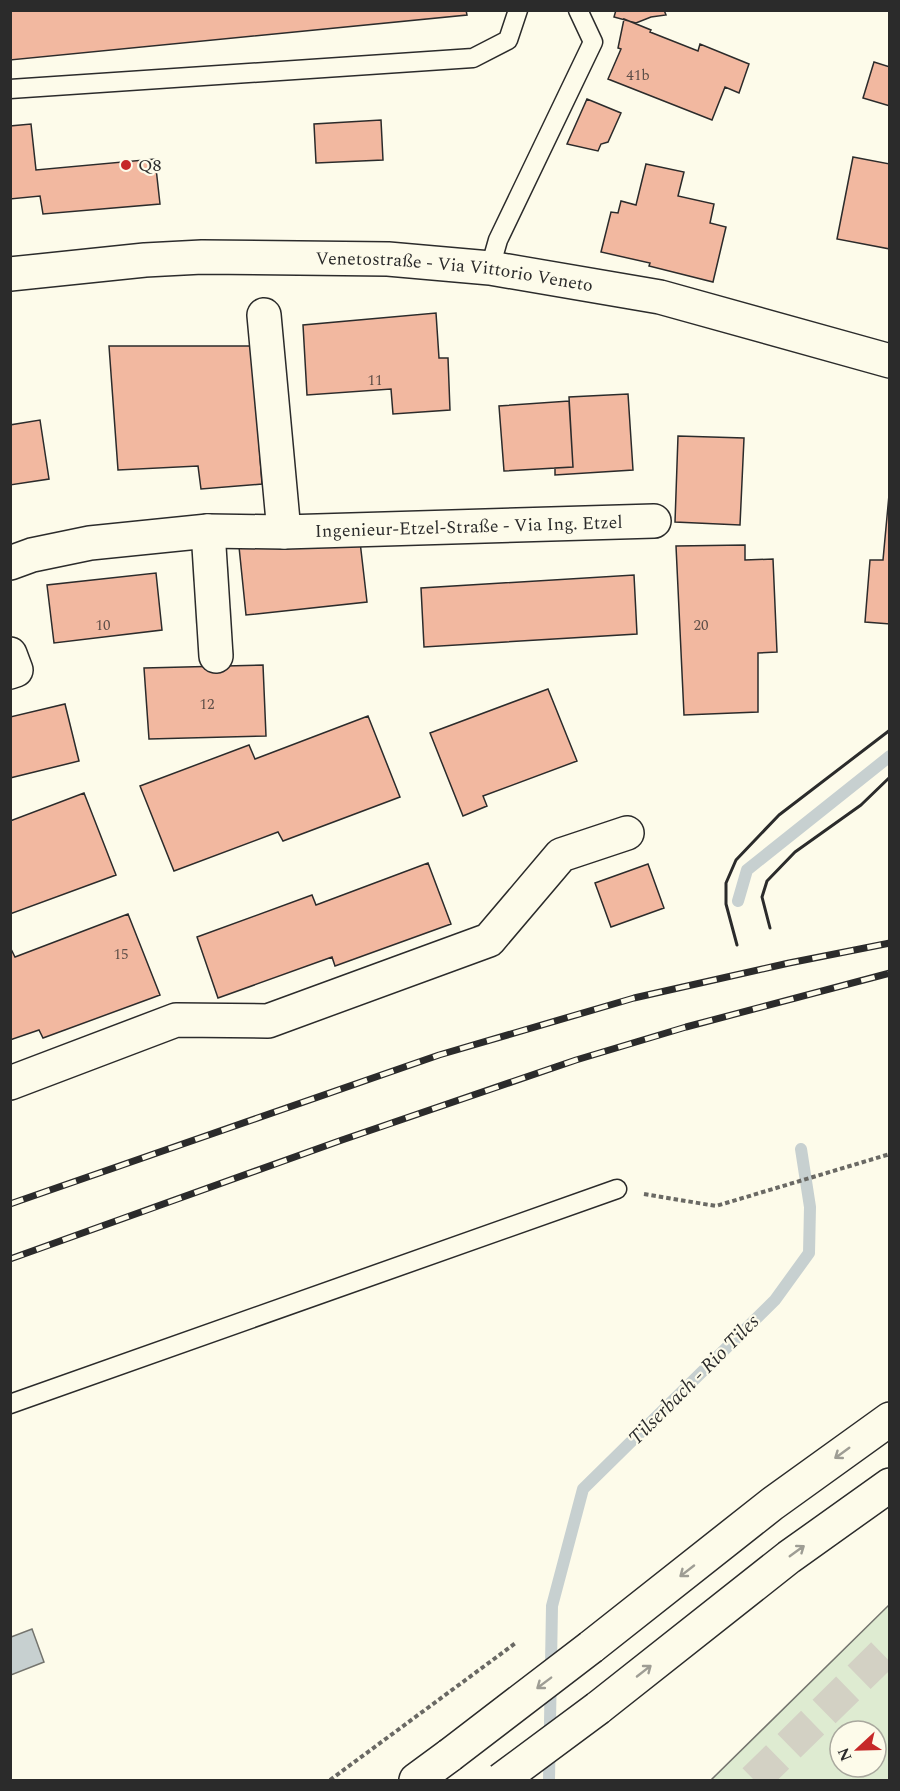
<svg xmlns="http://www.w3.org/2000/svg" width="900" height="1791" font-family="Spectral,serif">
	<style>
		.green { fill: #deebd1; stroke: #74746e; stroke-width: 1.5; fill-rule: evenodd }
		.water { fill: #c7d0d0; stroke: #74746e; stroke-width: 1.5 }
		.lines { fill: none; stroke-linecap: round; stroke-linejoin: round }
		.stream { stroke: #c7d0d0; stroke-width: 12 }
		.building { fill: #f2b8a0; stroke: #2b2b2b; stroke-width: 1.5 }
		.primary-tunnel { stroke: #d3d1c4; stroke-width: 33; stroke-dasharray: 33 16; stroke-linecap: butt }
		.service-casing { stroke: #2b2b2b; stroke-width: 21 }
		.minor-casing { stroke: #2b2b2b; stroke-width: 36 }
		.secondary-casing { stroke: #2b2b2b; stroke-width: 36 }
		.motorway-casing { stroke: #2b2b2b; stroke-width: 36 }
		.path { stroke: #6a6964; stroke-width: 4; stroke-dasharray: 4.5 3; stroke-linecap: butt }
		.service { stroke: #fdfbea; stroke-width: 18 }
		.minor { stroke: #fdfbea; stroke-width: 33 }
		.secondary { stroke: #fdfbea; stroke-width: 33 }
		.motorway { stroke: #fdfbea; stroke-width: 33 }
		.rail-casing { stroke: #2b2b2b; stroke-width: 7 }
		.rail { stroke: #fdfbea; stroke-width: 4.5; stroke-dasharray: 14; stroke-linecap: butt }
		.motorway-bridge-casing { stroke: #2b2b2b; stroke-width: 36; stroke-linecap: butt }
		.motorway-bridge { stroke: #fdfbea; stroke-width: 33 }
		.wall { stroke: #2b2b2b; stroke-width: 3 }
		.oneway { stroke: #9e9d94 }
		.poi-dot { fill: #c62828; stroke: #fdfbea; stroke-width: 2 }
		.labels { text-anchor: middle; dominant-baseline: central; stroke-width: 4.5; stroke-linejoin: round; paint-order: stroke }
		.number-label { font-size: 15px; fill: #5d4e48 }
		.poi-label { font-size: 18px; fill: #2b2b2b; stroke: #fdfbea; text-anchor: start }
		.street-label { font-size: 18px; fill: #2b2b2b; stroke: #fdfbea }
		.water-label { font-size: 20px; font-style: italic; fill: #2b2b2b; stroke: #fdfbea }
	</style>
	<rect width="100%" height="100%" fill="#fdfbea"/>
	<path class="green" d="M889,1605V1780H711ZM840,1731H876V1767H840Z"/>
	<path class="water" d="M32,1629L44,1662L11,1675V1637Z"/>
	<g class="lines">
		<path class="stream" d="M738,901L747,870L890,756
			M549,1780L552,1606L583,1489L775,1300L809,1253L810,1207L801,1149"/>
	</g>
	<path class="building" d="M10,10H466L467,15L10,60Z
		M616,10H664L666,15L651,17L636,23L614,17Z
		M624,19L651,30L650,32L698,51L700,44L749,64L739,93L725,87L712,120L608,79L621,49L618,48Z
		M874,62L890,67V106L863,98Z
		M587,99L621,113L608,142L601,144L598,151L567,144Z
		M381,120L383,160L316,163L314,124Z
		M31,124L36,170L155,159L160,204L43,214L40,196L10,199V126Z
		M853,157L890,164V249L837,239Z
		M646,164L684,172L678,196L714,204L710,223L726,227L713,282L649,266L650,263L601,252L611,212L618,213L621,201L636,205Z
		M436,313L439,358H448L450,410L393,414L391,389L307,395L303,325Z
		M109,346H252L262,484L201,489L198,466L118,470Z
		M628,394L633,470L555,475V468L573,467L569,397Z
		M569,401L573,467L504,471L499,406Z
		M40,420L49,479L10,485V425Z
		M678,436L744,438L740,525L675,522Z
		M890,484V624L865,622L870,560H883Z
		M359,533L367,602L246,615L238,537Z
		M745,545V560L773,559L777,652L758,653V712L684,715L676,546Z
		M156,573L162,630L54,643L47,585Z
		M634,575L637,634L424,647L421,588Z
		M263,665L266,736L149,739L144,668Z
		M548,689L577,761L483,796L487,806L463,816L430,733Z
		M65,704L79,761L10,778V717Z
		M368,716L400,797L283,841L278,832L174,871L140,786L249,745L255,759Z
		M84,793L116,875L10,914V821Z
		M428,863L451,924L335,966L332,957L218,998L197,937L312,895L316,905Z
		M648,864L664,908L611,927L595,883Z
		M128,914L160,995L43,1038L39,1030L10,1040V947L15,957Z"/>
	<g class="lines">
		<path class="primary-tunnel" d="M754,1780L890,1647"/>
		<defs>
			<path id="service" d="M10,89L473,58L508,40L518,10
				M490,268L498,240L593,42L578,10
				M10,1404L617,1189"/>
			<g id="minor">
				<path d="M264,315L284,532"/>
				<path d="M208,531L216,656"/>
				<path id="s1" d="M10,563L32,555L90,543L208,531L284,532L654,521"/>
				<path d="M10,654L16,670L10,672"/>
				<path d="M10,1083L176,1020L268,1021L489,940L561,855L627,833"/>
			</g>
			<g id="secondary">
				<path id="s2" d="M10,274L145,260L202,257L388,259L490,268L660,297L890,361"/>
			</g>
			<path id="motorway" d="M591,1647L772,1504L890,1419
				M598,1708L789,1557L890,1485
				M416,1780L450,1755"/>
		</defs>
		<use href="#service" class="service-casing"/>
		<use href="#minor" class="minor-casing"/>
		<use href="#secondary" class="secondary-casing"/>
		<use href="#motorway" class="motorway-casing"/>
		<path class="path" d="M644,1194L716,1206L890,1154
			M330,1780L517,1642"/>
		<use href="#service" class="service"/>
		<use href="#minor" class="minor"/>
		<use href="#secondary" class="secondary"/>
		<use href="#motorway" class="motorway"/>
		<defs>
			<path id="rail" d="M10,1204L439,1055L634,998L789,963L890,943
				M10,1259L342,1140L576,1060L686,1027L890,973"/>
		</defs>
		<use href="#rail" class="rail-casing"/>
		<use href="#rail" class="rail"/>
		<defs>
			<path id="motorway-bridge" d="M450,1755L591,1647
				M501,1780L598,1708"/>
		</defs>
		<use href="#motorway-bridge" class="motorway-bridge-casing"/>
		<use href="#motorway-bridge" class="motorway-bridge"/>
		<path class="wall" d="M770,928L762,897L767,881L795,852L861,805L890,777
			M737,945L726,904V883L736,860L779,815L890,730"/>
	</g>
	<defs><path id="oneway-shaft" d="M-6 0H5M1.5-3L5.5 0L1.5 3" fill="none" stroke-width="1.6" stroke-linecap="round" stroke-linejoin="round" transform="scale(1.5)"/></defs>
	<g class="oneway">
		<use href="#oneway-shaft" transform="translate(842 1453) rotate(144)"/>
		<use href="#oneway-shaft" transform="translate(797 1551) rotate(-36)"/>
		<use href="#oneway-shaft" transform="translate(687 1571) rotate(142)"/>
		<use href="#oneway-shaft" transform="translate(644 1671) rotate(-38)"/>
		<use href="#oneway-shaft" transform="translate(544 1683) rotate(143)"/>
	</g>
	<circle class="poi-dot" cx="126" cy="165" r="6"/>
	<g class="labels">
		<g class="number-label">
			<text x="638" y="75">41b</text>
			<text x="375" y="380">11</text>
			<text x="103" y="625">10</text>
			<text x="701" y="625">20</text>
			<text x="207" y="704">12</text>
			<text x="121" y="954">15</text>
		</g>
		<g class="poi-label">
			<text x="138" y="165">Q8</text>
		</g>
		<g class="street-label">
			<text stroke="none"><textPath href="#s2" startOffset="446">Venetostraße - Via Vittorio Veneto</textPath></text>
			<text stroke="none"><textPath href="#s1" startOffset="462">Ingenieur-Etzel-Straße - Via Ing. Etzel</textPath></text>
		</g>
		<g class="water-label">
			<text transform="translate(694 1380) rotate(-45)">Tilserbach - Rio Tiles</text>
		</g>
	</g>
	<rect width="900" height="1791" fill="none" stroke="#2b2b2b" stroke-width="24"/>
	<g transform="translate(858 1749) rotate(248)"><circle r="28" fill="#fdfbea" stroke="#a9a89e" stroke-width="1.5"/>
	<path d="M0-4.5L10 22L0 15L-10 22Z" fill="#c62828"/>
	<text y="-9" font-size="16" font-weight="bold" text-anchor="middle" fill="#2b2b2b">N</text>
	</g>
</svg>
